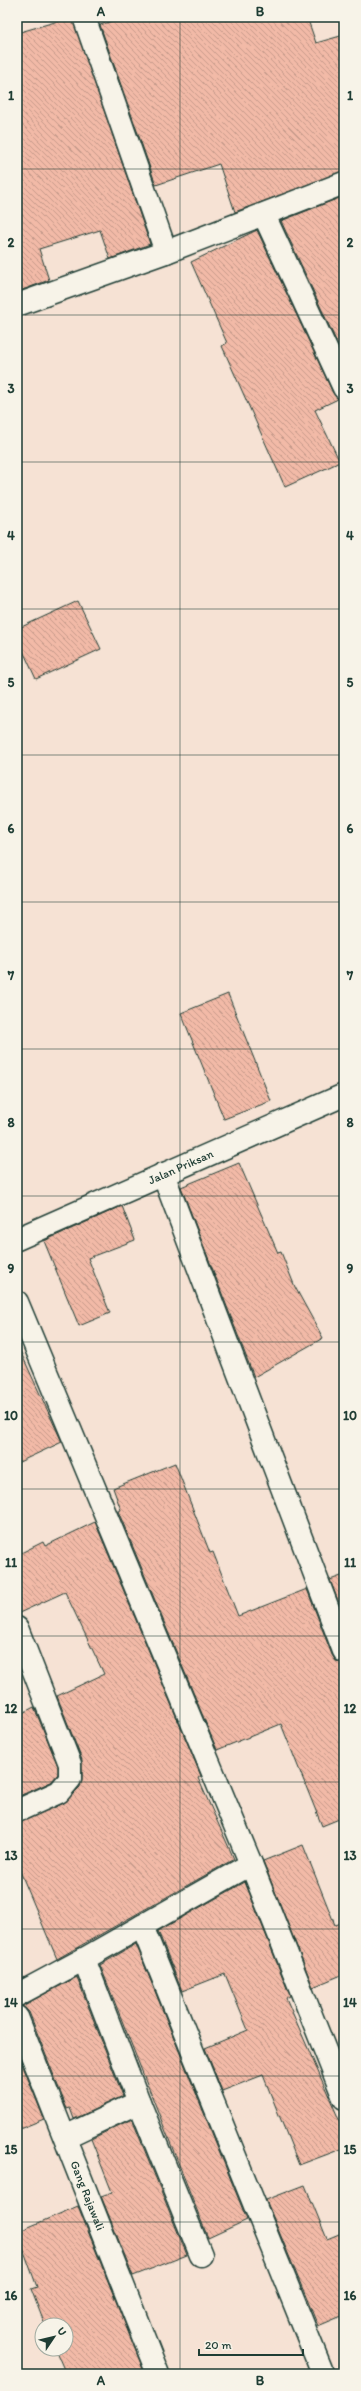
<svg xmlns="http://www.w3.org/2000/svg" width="361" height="2391" font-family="Itim,sans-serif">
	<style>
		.building { fill: url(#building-back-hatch); stroke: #1f3d34 }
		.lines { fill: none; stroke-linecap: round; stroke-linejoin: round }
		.minor-casing { stroke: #1f3d34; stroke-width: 25 }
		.minor { stroke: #f7f3e8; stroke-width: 22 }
		.grid { fill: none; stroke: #1f3d34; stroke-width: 1; stroke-opacity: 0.55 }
		.labels { text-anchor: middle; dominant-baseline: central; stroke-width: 3.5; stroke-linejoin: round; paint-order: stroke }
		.street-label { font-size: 12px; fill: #1f3d34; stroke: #f7f3e8 }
		.neatline { fill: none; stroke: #1f3d34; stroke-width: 1.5 }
		.grid-label { font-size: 13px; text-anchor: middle; font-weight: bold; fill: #1f3d34 }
	</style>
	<defs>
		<pattern id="building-back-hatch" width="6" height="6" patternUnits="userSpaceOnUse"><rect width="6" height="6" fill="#f2baa7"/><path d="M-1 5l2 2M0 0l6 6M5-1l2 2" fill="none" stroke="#c39889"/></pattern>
	</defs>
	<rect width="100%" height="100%" fill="#f6e2d4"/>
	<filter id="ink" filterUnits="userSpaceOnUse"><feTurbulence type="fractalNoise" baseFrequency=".025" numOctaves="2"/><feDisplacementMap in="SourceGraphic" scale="8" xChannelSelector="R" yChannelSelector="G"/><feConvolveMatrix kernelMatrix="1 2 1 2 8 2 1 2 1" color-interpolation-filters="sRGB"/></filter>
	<g filter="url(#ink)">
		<path class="building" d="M72,17L150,244L110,259L100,230L39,249L49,280L17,292V33Z
			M124,17H307L316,43L344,35V171L235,212L219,164L156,185L100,25Z
			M344,196V358L281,221Z
			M257,230L333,393L338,399L315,410L340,462L285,487L222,346L227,343L191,262Z
			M78,601L101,649L36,679L17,638V629Z
			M228,994L271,1101L224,1119L181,1013Z
			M239,1163L278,1253L281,1252L295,1287L323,1338L254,1377L181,1187Z
			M122,1206L135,1240L88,1258L110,1313L79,1326L44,1241Z
			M17,1344L62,1442L17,1463Z
			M175,1463L210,1553L213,1552L238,1616L307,1589L332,1655L336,1661L344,1663V1817L322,1826L281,1724L217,1750L118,1511L121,1510L113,1488Z
			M95,1522L194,1759L201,1776L198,1778L234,1859L57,1959L17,1864V1823L64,1803L80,1787L82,1779V1760L57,1696L104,1674L65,1592L17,1614V1555L43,1542L45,1546Z
			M344,1575V1616L330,1580Z
			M34,1707L58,1766V1774L51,1782L17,1797V1716Z
			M303,1845L335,1925L344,1921V1974L313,1987L263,1861Z
			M245,1882L290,1996L286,1998L344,2131V2148L299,2165L263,2075L222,2091L205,2048L248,2030L225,1974L182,1991L158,1931Z
			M136,1944L247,2220L208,2238L100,1965Z
			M77,1977L123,2096L74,2119L70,2108L67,2109L29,2012L22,2006Z
			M17,2051L44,2119L17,2130Z
			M132,2119L187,2255L133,2276L101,2196L112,2192L91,2139Z
			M305,2185L327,2239L344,2232V2315L318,2326L266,2200Z
			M78,2206L145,2374H66L55,2349H66V2325H45L31,2289L37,2287L17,2232Z"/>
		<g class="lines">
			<defs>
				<g id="minor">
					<path d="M84,17L166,252"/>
					<path d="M264,215L344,388"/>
					<path d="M17,305L166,252L344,183"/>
					<path d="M163,1174L344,1651"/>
					<path id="s1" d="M17,1239L344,1095"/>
					<path d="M17,1302L251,1864L344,2098"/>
					<path d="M17,1628L70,1764V1779L59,1792L17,1811"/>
					<path d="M142,1926L323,2374"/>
					<path d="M84,1959L139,2102L201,2255"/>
					<path d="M17,1995L84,1959L251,1864"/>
					<path id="s2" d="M17,2017L158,2374"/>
					<path d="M65,2137L139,2102"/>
				</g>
			</defs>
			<use href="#minor" class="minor-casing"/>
			<use href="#minor" class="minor"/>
		</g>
	</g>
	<path class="grid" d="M180,17V2374M17,169H344M17,315H344M17,462H344M17,609H344M17,755H344M17,902H344M17,1049H344M17,1196H344M17,1342H344M17,1489H344M17,1636H344M17,1782H344M17,1929H344M17,2076H344M17,2222H344"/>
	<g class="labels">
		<g class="street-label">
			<text stroke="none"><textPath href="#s1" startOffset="179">Jalan Priksan</textPath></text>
			<text stroke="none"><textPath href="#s2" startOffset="192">Gang Rajawali</textPath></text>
		</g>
	</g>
	<rect width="361" height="2391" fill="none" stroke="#f7f3e8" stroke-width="44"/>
	<g transform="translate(54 2337) rotate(55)"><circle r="19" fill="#f7f3e8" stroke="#a1aaa0"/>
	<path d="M0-3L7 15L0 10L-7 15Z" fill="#1f3d34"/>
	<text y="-6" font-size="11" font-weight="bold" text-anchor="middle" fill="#1f3d34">U</text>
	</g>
	<path d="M199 2349v6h104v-6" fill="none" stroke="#1f3d34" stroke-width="2"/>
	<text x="205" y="2349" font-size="12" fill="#1f3d34" stroke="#f7f3e8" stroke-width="3" paint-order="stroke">20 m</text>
	<rect x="22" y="22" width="317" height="2347" class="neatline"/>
	<g class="grid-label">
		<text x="101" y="16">A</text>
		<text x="260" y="16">B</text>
		<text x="11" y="100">1</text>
		<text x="350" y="100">1</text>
		<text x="11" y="247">2</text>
		<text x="350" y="247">2</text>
		<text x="11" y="393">3</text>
		<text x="350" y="393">3</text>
		<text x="11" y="540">4</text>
		<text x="350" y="540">4</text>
		<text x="11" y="687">5</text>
		<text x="350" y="687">5</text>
		<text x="11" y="833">6</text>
		<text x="350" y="833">6</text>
		<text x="11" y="980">7</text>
		<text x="350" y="980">7</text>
		<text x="11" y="1127">8</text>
		<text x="350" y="1127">8</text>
		<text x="11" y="1273">9</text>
		<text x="350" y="1273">9</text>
		<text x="11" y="1420">10</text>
		<text x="350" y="1420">10</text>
		<text x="11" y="1567">11</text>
		<text x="350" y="1567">11</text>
		<text x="11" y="1713">12</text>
		<text x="350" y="1713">12</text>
		<text x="11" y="1860">13</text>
		<text x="350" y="1860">13</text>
		<text x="11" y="2007">14</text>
		<text x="350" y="2007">14</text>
		<text x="11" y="2154">15</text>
		<text x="350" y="2154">15</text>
		<text x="11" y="2300">16</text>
		<text x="350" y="2300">16</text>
		<text x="101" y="2385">A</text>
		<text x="260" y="2385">B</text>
	</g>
</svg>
